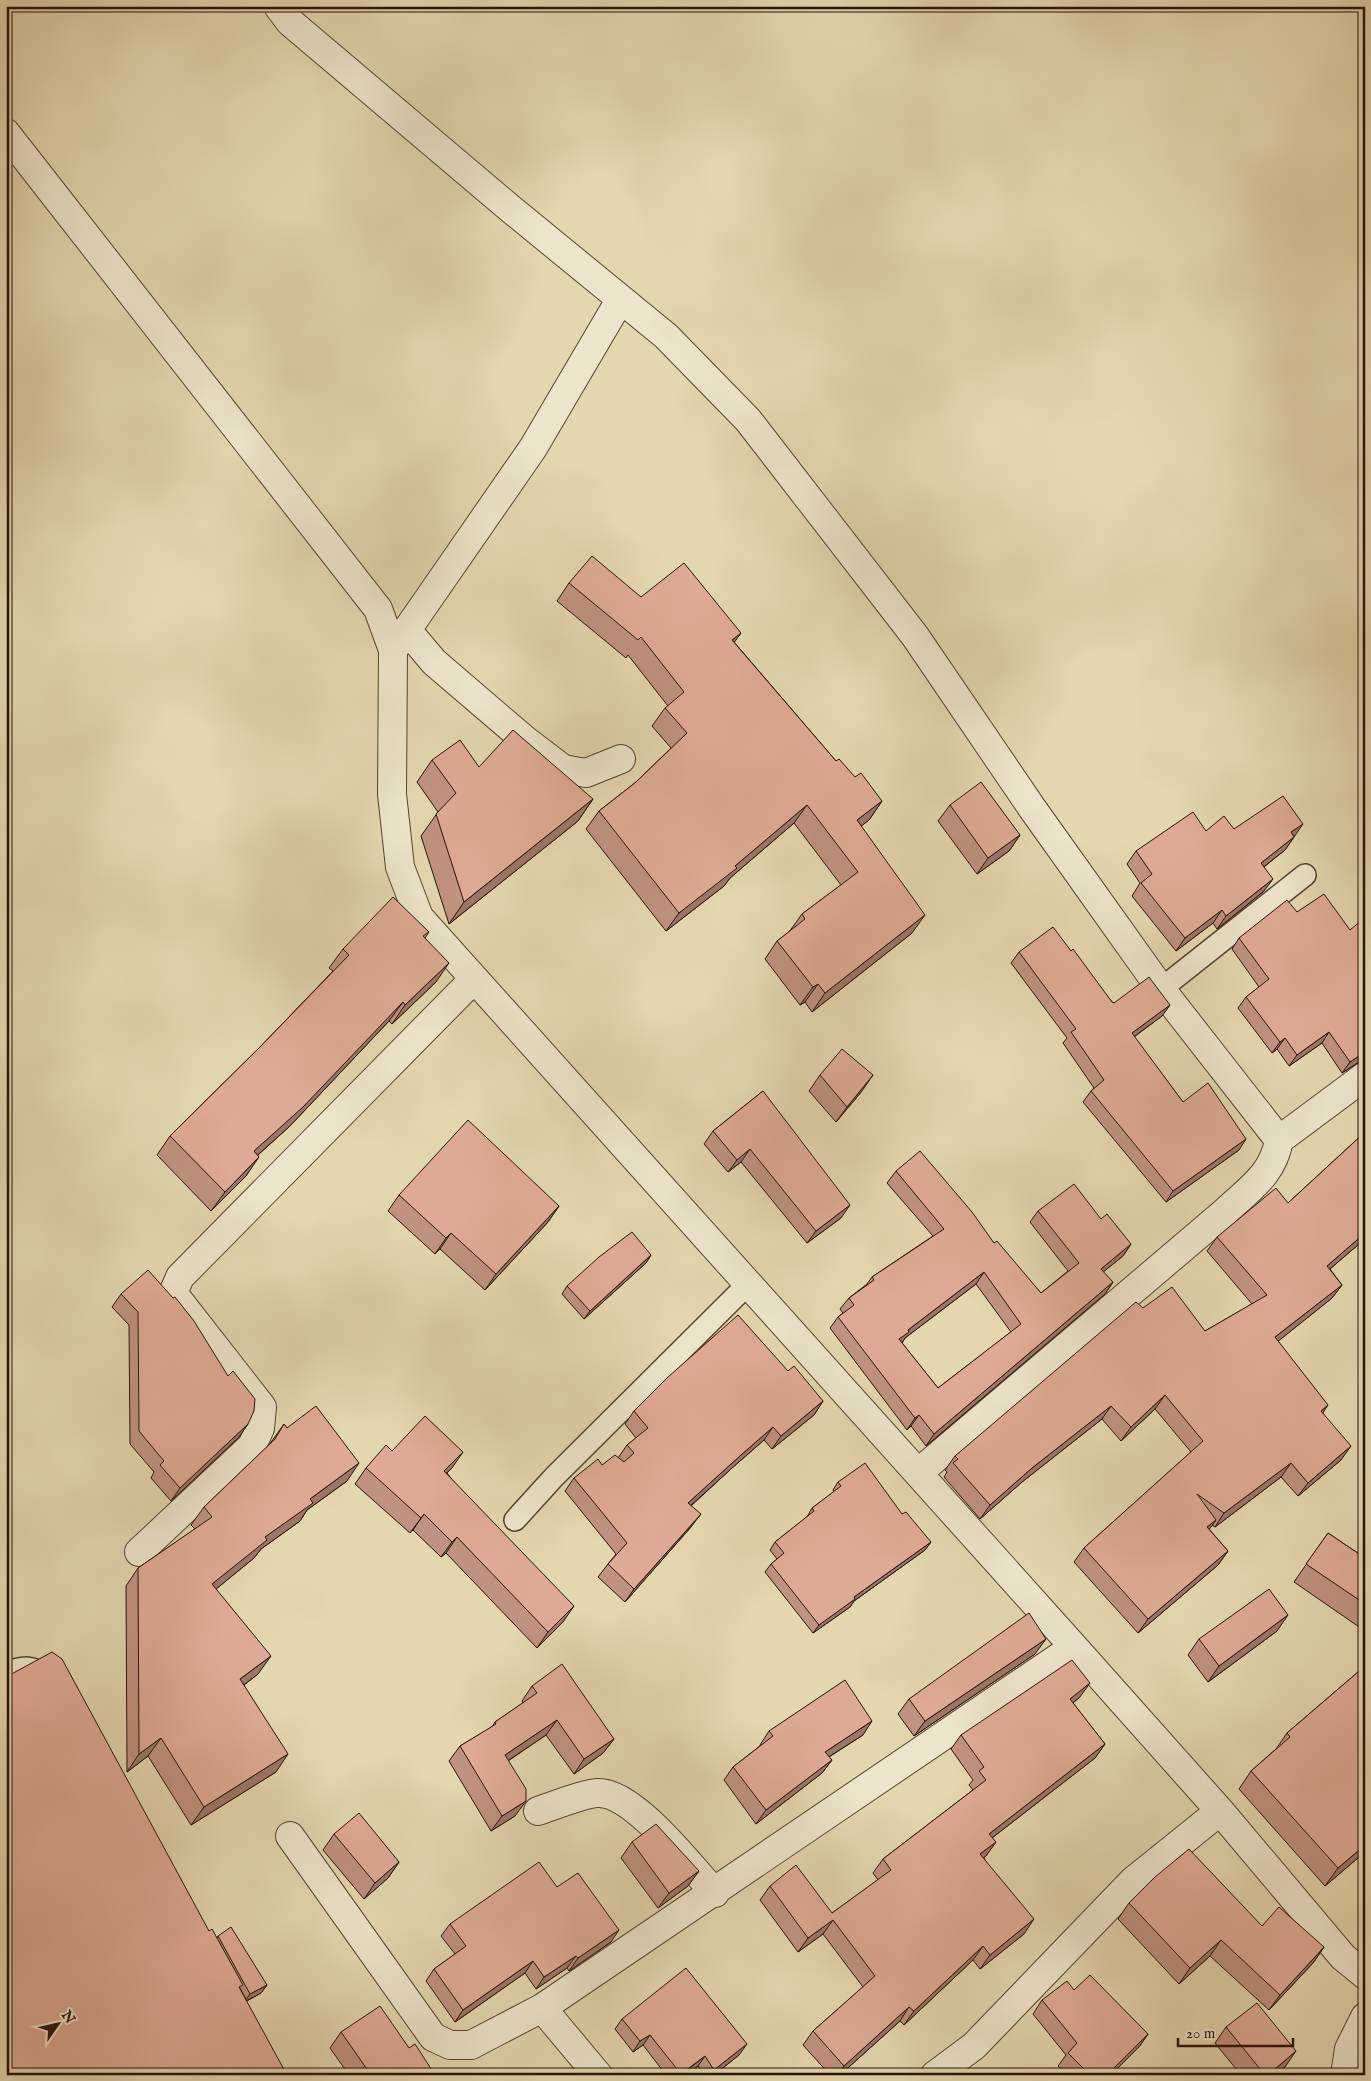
<svg xmlns="http://www.w3.org/2000/svg" width="1371" height="2081" font-family="'IM FELL English',serif">
	<style>
		.lines { fill: none; stroke-linecap: round; stroke-linejoin: round }
		.service-casing { stroke: #564432; stroke-width: 24 }
		.minor-casing { stroke: #564432; stroke-width: 30 }
		.tertiary-casing { stroke: #564432; stroke-width: 30 }
		.service { stroke: #ede5cb; stroke-width: 21 }
		.minor { stroke: #ede5cb; stroke-width: 28 }
		.tertiary { stroke: #ede5cb; stroke-width: 28 }
		.wall { fill: #c09280; stroke: #271309; fill-rule: evenodd }
		.shaded-wall { fill: #9c7768; stroke: #271309 }
		.building { fill: #dfaa95; stroke: #271309; fill-rule: evenodd }
	</style>
	<rect width="100%" height="100%" fill="#e3d7af"/>
	<filter id="stains"><feTurbulence type="fractalNoise" baseFrequency=".004" numOctaves="4"/><feColorMatrix values="0 0 0 0 .2 0 0 0 0 .09 0 0 0 0 .02 0 0 0 .5 -.17"/></filter>
	<radialGradient id="worn" r=".72"><stop offset=".6" stop-color="#630" stop-opacity="0"/><stop offset="1" stop-color="#630" stop-opacity=".3"/></radialGradient>
	<g class="lines">
		<defs>
			<path id="service" d="M1161,989L1305,875
				M515,1520L554,1477L748,1284
				M6,1674C23,1665 34,1666 49,1678"/>
			<path id="minor" d="M278,6L290,22L512,210L666,336L748,420L915,636L1032,808L1161,989L1279,1140C1273,1175 1249,1189 1225,1212L918,1473
				M6,133L378,609L393,650L392,794L400,867L419,917L1074,1647L1220,1811L1343,1957L1365,1975
				M407,630L434,662L525,740L563,769L586,773L621,759
				M393,650L533,448L620,300
				M1279,1140L1365,1076
				M139,1552L252,1446L260,1428L262,1407L173,1293L180,1277L474,979
				M538,1811C553,1806 582,1794 597,1793C632,1790 691,1867 715,1893
				M290,1836L433,2037L450,2045H471L542,2008L1074,1647
				M542,2008L598,2075
				M935,2075L974,2046L1133,1881L1220,1811"/>
			<path id="tertiary" d="M1345,2075L1349,2049L1365,2017"/>
		</defs>
		<use href="#service" class="service-casing"/>
		<use href="#minor" class="minor-casing"/>
		<use href="#tertiary" class="tertiary-casing"/>
		<use href="#service" class="service"/>
		<use href="#minor" class="minor"/>
		<use href="#tertiary" class="tertiary"/>
	</g>
	<path class="wall" d="M569,583L641,597L741,633L734,642L836,761L855,777L882,801L869,820L861,826L912,933L812,1012L805,1002L800,1005L765,959L777,941L789,932L802,914L841,885L794,823L730,878L724,886L666,931L586,829L599,811L636,782L671,748L652,726L665,708L668,706L628,655L626,658L557,601Z
		M432,760L479,767L593,799L578,821L449,924L421,836L438,812L417,782Z
		M950,805L1020,835L1009,851L977,874L938,821Z
		M1234,829L1294,837L1285,850L1264,867V891L1217,929L1213,923L1176,951L1132,896L1140,883L1127,864L1136,851L1206,831Z
		M1297,912L1350,930L1365,923V1058L1342,1073L1322,1043L1289,1066L1277,1049L1272,1053L1238,1008L1246,997L1259,987L1232,949L1239,938Z
		M429,932L425,938L436,982L392,1024L389,1021L290,1126L258,1155L246,1176L211,1211L157,1155L170,1136L260,1047L333,971L329,968L343,949Z
		M1071,951L1112,1002L1114,1003L1170,1005L1162,1016L1134,1037L1183,1102L1239,1150L1166,1202L1083,1102L1091,1091L1094,1088L1063,1043L1067,1038L1011,963L1019,952Z
		M820,1075L862,1091L836,1122L809,1091Z
		M763,1091L841,1218L807,1243L741,1162L728,1172L704,1144L713,1131Z
		M1365,1132V1250L1359,1244L1330,1269L1342,1285L1332,1298L1278,1341L1323,1413L1341,1460L1298,1496L1281,1477L1215,1527L1212,1525L1209,1529L1228,1551L1218,1565L1138,1633L1074,1562L1084,1548L1191,1452L1155,1409L1121,1441L1102,1419L1022,1482L980,1519L944,1477L947,1472L945,1470L955,1456L1143,1308L1205,1331L1252,1304L1207,1251L1217,1237L1288,1203Z
		M896,1171L994,1243L1041,1293L1068,1271L1030,1222L1038,1211L1101,1219L1131,1244L1123,1256L1103,1272L1113,1282L1105,1294L926,1446L911,1426L907,1430L830,1328L838,1317L843,1313L840,1309L849,1298L867,1284L872,1277L933,1236L887,1183ZM976,1284L1011,1332L938,1388L902,1343L905,1338Z
		M399,1195L559,1206L548,1222L485,1290L440,1249L435,1254L388,1211Z
		M651,1255L646,1263L584,1319L562,1294L567,1286Z
		M121,1294L248,1424L239,1437L171,1501L151,1478L154,1472L130,1444L129,1325L112,1307Z
		M788,1371L823,1401L814,1415L772,1449L764,1440L732,1468L691,1506V1527L625,1602L598,1577L608,1564L616,1554L565,1491L574,1478L618,1458L627,1445L636,1438L625,1424L634,1411Z
		M284,1424L287,1428L347,1481L307,1510L300,1521L261,1549L254,1558L216,1589L258,1674L244,1685L276,1772L191,1825L148,1756L127,1772L126,1586L138,1568L195,1529L191,1525L204,1507L269,1445Z
		M392,1451L452,1468L447,1473L563,1622L537,1648L446,1553L441,1557L413,1530L410,1533L355,1484L366,1468Z
		M838,1482L902,1514L931,1542L925,1550L854,1601L850,1607L813,1633L765,1572L771,1564L777,1559L770,1550L775,1542L807,1517L812,1508L834,1492L833,1490Z
		M1328,1533L1365,1558V1631L1294,1582Z
		M1277,1631L1208,1682L1188,1655L1199,1639Z
		M1035,1654L914,1736L898,1714L909,1699Z
		M1365,1666V1852L1325,1886L1239,1789L1251,1771L1276,1749L1287,1733Z
		M532,1686L614,1739L603,1753L574,1774L546,1735L508,1761L515,1816L491,1831L449,1761L460,1746L492,1727L495,1722L523,1703L522,1701Z
		M1080,1697L1073,1703L1105,1744L1095,1758L992,1838L996,1842L984,1858L1024,1934L980,1969L973,1960L904,2025L900,2021L840,2075H830L803,2045L813,2031L863,1987L823,1934L798,1952L760,1900L770,1886L832,1913L878,1880L873,1873L883,1859L973,1790L969,1785L973,1780L951,1749L961,1735Z
		M769,1731L863,1735L829,1757L832,1760L822,1773L756,1824L724,1780L733,1767L760,1746V1745Z
		M334,1834L399,1862L388,1878L364,1899L323,1850Z
		M632,1842L699,1871L688,1886L658,1908L621,1858Z
		M557,1887L611,1942L569,1971L567,1968L536,1989L525,1973L455,2022L426,1981L434,1969L455,1954L441,1936L450,1924Z
		M1129,1903L1262,1926L1324,1947L1313,1963L1269,2010L1210,1956L1179,1984L1118,1919Z
		M209,1931L217,1938L218,1936L267,1985L261,1993L247,2001Z
		M1074,1990L1148,2034L1139,2047L1111,2075H1068L1058,2066L1066,2055L1033,2014L1042,2000Z
		M622,2019L739,2055L714,2075H703L698,2066L687,2075H666L643,2045L633,2052L615,2029Z
		M1226,2027L1285,2067L1276,2075H1241L1215,2043Z
		M341,2032L409,2048L435,2075H349L330,2048Z"/>
	<path class="shaded-wall" d="M741,633L728,651L732,640Z
		M593,799L578,821L449,924L464,902Z
		M882,801L869,820L844,839L857,820Z
		M807,805L794,823L730,878L724,886L666,931L679,913Z
		M1303,824L1294,837L1291,832Z
		M1020,835L1009,851L977,874L988,858Z
		M1294,837L1285,850L1252,876L1261,863Z
		M1273,879L1264,891L1217,929L1226,916Z
		M1222,910L1213,923L1176,951L1185,938Z
		M925,915L912,933L812,1012L825,993Z
		M449,963L436,982L392,1024L405,1005Z
		M818,984L805,1002L800,1005L813,987Z
		M403,1002L389,1021L290,1126L241,1170L254,1151Z
		M1170,1005L1162,1016L1124,1044L1132,1033Z
		M1329,1032L1322,1043L1289,1066L1297,1055Z
		M1285,1038L1277,1049L1272,1053L1280,1042Z
		M1365,1052V1058L1342,1073L1350,1062Z
		M873,1075L862,1091L836,1122L847,1107Z
		M1246,1139L1239,1150L1166,1202L1173,1191Z
		M750,1149L741,1162L728,1172L737,1160Z
		M259,1157L246,1176L211,1211L225,1192Z
		M850,1205L841,1218L807,1243L816,1231Z
		M559,1206L548,1222L485,1290L496,1274Z
		M451,1233L440,1249L435,1254L446,1238Z
		M1365,1233V1235L1359,1244L1317,1280L1327,1266Z
		M1131,1244L1123,1256L1092,1281L1101,1269Z
		M651,1255L646,1263L584,1319L590,1311Z
		M984,1272L976,1284L905,1338L901,1344L899,1339L908,1330Z
		M1113,1282L1105,1294L926,1446L934,1434Z
		M1342,1285L1332,1298L1266,1351L1275,1337Z
		M1165,1395L1155,1409L1121,1441L1131,1427Z
		M823,1401L814,1415L772,1449L781,1436Z
		M1328,1405L1319,1419L1321,1411Z
		M1111,1406L1102,1419L1022,1482L980,1519L990,1505L1032,1468Z
		M919,1415L911,1426L907,1430L915,1418Z
		M248,1424L239,1437L171,1501L180,1488Z
		M773,1427L764,1440L732,1468L679,1516L688,1503L741,1455Z
		M1351,1446L1341,1460L1298,1496L1308,1483Z
		M463,1452L452,1468L433,1486L444,1471Z
		M359,1463L347,1481L307,1510L300,1521L261,1549L254,1558L199,1603L212,1584L265,1537L310,1499Z
		M1291,1463L1281,1477L1215,1527L1224,1513Z
		M424,1514L413,1530L410,1533L421,1518Z
		M701,1514L691,1527L625,1602L634,1589Z
		M1216,1520L1206,1534L1207,1527Z
		M457,1537L446,1553L441,1557L452,1542Z
		M931,1542L925,1550L854,1601L850,1607L813,1633L819,1625L854,1597Z
		M1228,1551L1218,1565L1138,1633L1148,1619Z
		M574,1606L563,1622L537,1648L548,1632Z
		M1288,1615L1277,1631L1208,1682L1219,1666Z
		M1046,1639L1035,1654L914,1736L925,1721Z
		M271,1656L258,1674L228,1697L240,1679Z
		M1090,1683L1080,1697L1060,1713L1070,1699Z
		M557,1720L546,1735L494,1770L505,1755Z
		M872,1721L863,1735L816,1765L825,1752Z
		M161,1738L148,1756L127,1772L139,1754Z
		M614,1739L603,1753L574,1774L584,1759Z
		M1105,1744L1095,1758L979,1848L989,1834Z
		M288,1754L276,1772L191,1825L204,1807Z
		M832,1760L822,1773L756,1824L766,1810Z
		M526,1801L515,1816L491,1831L502,1816Z
		M996,1842L986,1856L971,1868L980,1854Z
		M1365,1845V1852L1325,1886L1338,1868Z
		M399,1862L388,1878L364,1899L375,1883Z
		M699,1871L688,1886L658,1908L669,1893Z
		M1034,1919L1024,1934L980,1969L990,1955Z
		M833,1920L823,1934L798,1952L808,1938Z
		M619,1930L611,1942L569,1971L578,1958Z
		M1221,1940L1210,1956L1179,1984L1190,1968Z
		M983,1946L973,1960L904,2025L914,2011Z
		M1324,1947L1313,1963L1269,2010L1280,1995Z
		M576,1956L567,1968L536,1989L544,1977Z
		M533,1961L525,1973L455,2022L463,2010Z
		M267,1985L261,1993L244,2002L250,1994Z
		M909,2007L900,2021L840,2075H838L844,2066Z
		M1148,2034L1139,2047L1111,2075H1107Z
		M650,2035L643,2045L633,2052L640,2041Z
		M747,2044L739,2055L714,2075H711L714,2070Z
		M1296,2051L1285,2067L1276,2075H1268Z
		M705,2056L698,2066L687,2075H681Z"/>
	<path class="building" d="M592,556L641,597L684,563L741,633L732,640L836,761L839,759L855,777L861,773L882,801L857,820L925,915L825,993L818,984L813,987L777,941L805,919L802,914L858,872L807,805L735,866L737,868L679,913L599,811L636,782L687,733L665,708L684,692L641,637L638,640L569,583Z
		M513,730L593,799L464,902L436,814L456,793L432,760L460,740L479,767Z
		M981,782L1020,835L988,858L950,805Z
		M1283,796L1303,824L1291,832L1294,837L1261,863L1273,879L1226,916L1222,910L1185,938L1141,883L1152,874L1136,851L1193,812L1206,831L1224,816L1234,829Z
		M1324,894L1350,930L1362,920L1365,923V1052L1350,1062L1329,1032L1297,1055L1285,1038L1280,1042L1246,997L1269,979L1239,938L1287,900L1297,912Z
		M393,897L429,932L423,936L449,963L405,1005L403,1002L303,1107L254,1151L259,1157L225,1192L170,1136L260,1047L349,955L343,949Z
		M1053,927L1071,951L1073,949L1112,1002L1114,1003L1149,977L1170,1005L1132,1033L1183,1102L1208,1083L1246,1139L1173,1191L1091,1091L1104,1080L1071,1032L1076,1029L1019,952Z
		M842,1049L873,1075L847,1107L820,1075Z
		M763,1091L850,1205L816,1231L750,1149L737,1160L713,1131Z
		M468,1120L559,1206L496,1274L451,1233L446,1238L399,1195Z
		M1365,1132V1233L1327,1266L1342,1285L1275,1337L1328,1405L1321,1411L1351,1446L1308,1483L1291,1463L1224,1513L1197,1494L1216,1520L1207,1527L1228,1551L1148,1619L1084,1548L1203,1441L1165,1395L1131,1427L1111,1406L1032,1468L990,1505L953,1463L958,1459L955,1456L1136,1302L1143,1308L1172,1287L1205,1331L1267,1295L1217,1237L1276,1188L1288,1203Z
		M920,1151L972,1212L994,1243L997,1241L1041,1293L1079,1263L1038,1211L1074,1184L1101,1219L1107,1214L1131,1244L1101,1269L1113,1282L934,1434L919,1415L915,1418L838,1317L854,1305L849,1298L874,1280L872,1277L944,1229L896,1171ZM984,1272L1021,1324L938,1388L899,1339L909,1332L908,1330Z
		M632,1232L651,1255L590,1311L567,1286L599,1257Z
		M148,1270L173,1298L175,1297L194,1321L228,1376L233,1371L255,1399L254,1411L248,1424L180,1488L160,1465L164,1461L139,1431L138,1312L121,1294Z
		M738,1315L788,1371L794,1366L823,1401L781,1436L773,1427L741,1455L688,1503L701,1514L634,1589L608,1564L627,1543L574,1478L598,1459L602,1465L615,1455L624,1462L634,1453L627,1445L648,1428L634,1411L668,1377Z
		M316,1406L359,1463L310,1499L313,1503L265,1537L267,1540L212,1584L271,1656L240,1679L288,1754L204,1807L161,1738L139,1754L138,1568L212,1517L204,1507L275,1439L284,1424L287,1428Z
		M425,1416L463,1452L444,1471L574,1606L548,1632L457,1537L452,1542L424,1514L421,1518L366,1468L386,1445L392,1451Z
		M865,1463L902,1514L906,1512L931,1542L854,1597L855,1599L819,1625L771,1564L784,1553L775,1542L814,1511L812,1508L841,1486L838,1482Z
		M1328,1533L1365,1558V1604L1306,1564Z
		M6,1558L10,1564L6,1566Z
		M1269,1589L1288,1615L1219,1666L1199,1639Z
		M1029,1613L1046,1639L925,1721L909,1699Z
		M52,1652L62,1659L209,1931L212,1929L243,1985L239,1987L287,2075H6V1677Z
		M1072,1660L1090,1683L1070,1699L1105,1744L989,1834L996,1842L980,1854L1034,1919L990,1955L983,1946L914,2011L909,2007L844,2066L813,2031L875,1976L833,1920L808,1938L770,1886L796,1865L832,1913L891,1870L883,1859L986,1780L979,1771L984,1767L961,1735Z
		M562,1664L614,1739L584,1759L557,1720L505,1755L526,1789V1801L502,1816L460,1746L496,1724L495,1722L537,1693L532,1686Z
		M1365,1666V1845L1338,1868L1251,1771L1290,1737L1287,1733Z
		M845,1680L872,1721L825,1752L832,1760L766,1810L733,1767L773,1736L769,1731Z
		M359,1813L399,1862L375,1883L334,1834Z
		M656,1824L699,1871L669,1893L632,1842Z
		M1189,1849L1262,1926L1279,1907L1324,1947L1280,1995L1221,1940L1190,1968L1129,1903L1155,1877Z
		M539,1862L557,1887L578,1873L619,1930L578,1958L576,1956L544,1977L533,1961L463,2010L434,1969L466,1946L450,1924Z
		M231,1927L267,1985L250,1994L218,1936Z
		M686,1968L747,2044L714,2070L705,2056L681,2074L650,2035L640,2041L622,2019Z
		M1090,1975L1148,2034L1107,2075H1090L1068,2053L1077,2043L1042,2000L1067,1981L1074,1990Z
		M1257,2003L1296,2051L1268,2075H1265L1226,2027Z
		M380,2006L409,2048L415,2044L435,2075H371L341,2032Z"/>
	<rect width="1371" height="2081" fill="none" stroke="#e3d7af" stroke-width="25"/>
	<rect x="8" y="8" width="1356" height="2066" fill="none" stroke="#271309" stroke-width="2.5"/>
	<rect x="12" y="12" width="1346" height="2056" fill="none" stroke="#271309"/>
	<g transform="translate(58 2024) rotate(56)" stroke="#ede5cb" stroke-width="4" paint-order="stroke">
	<path d="M0-4L9 19L0 12L-9 19Z" fill="#271309"/>
	<text y="-8" font-size="14" font-weight="bold" text-anchor="middle" fill="#271309">N</text>
	</g>
	<path d="M1178 2038v8h115v-8" fill="none" stroke="#271309" stroke-width="2.5"/>
	<text x="1186" y="2038" font-size="15" fill="#271309" stroke="#ede5cb" stroke-width="4" paint-order="stroke">20 m</text>
	<rect width="100%" height="100%" filter="url(#stains)"/>
	<rect width="100%" height="100%" fill="url(#worn)"/>
</svg>
